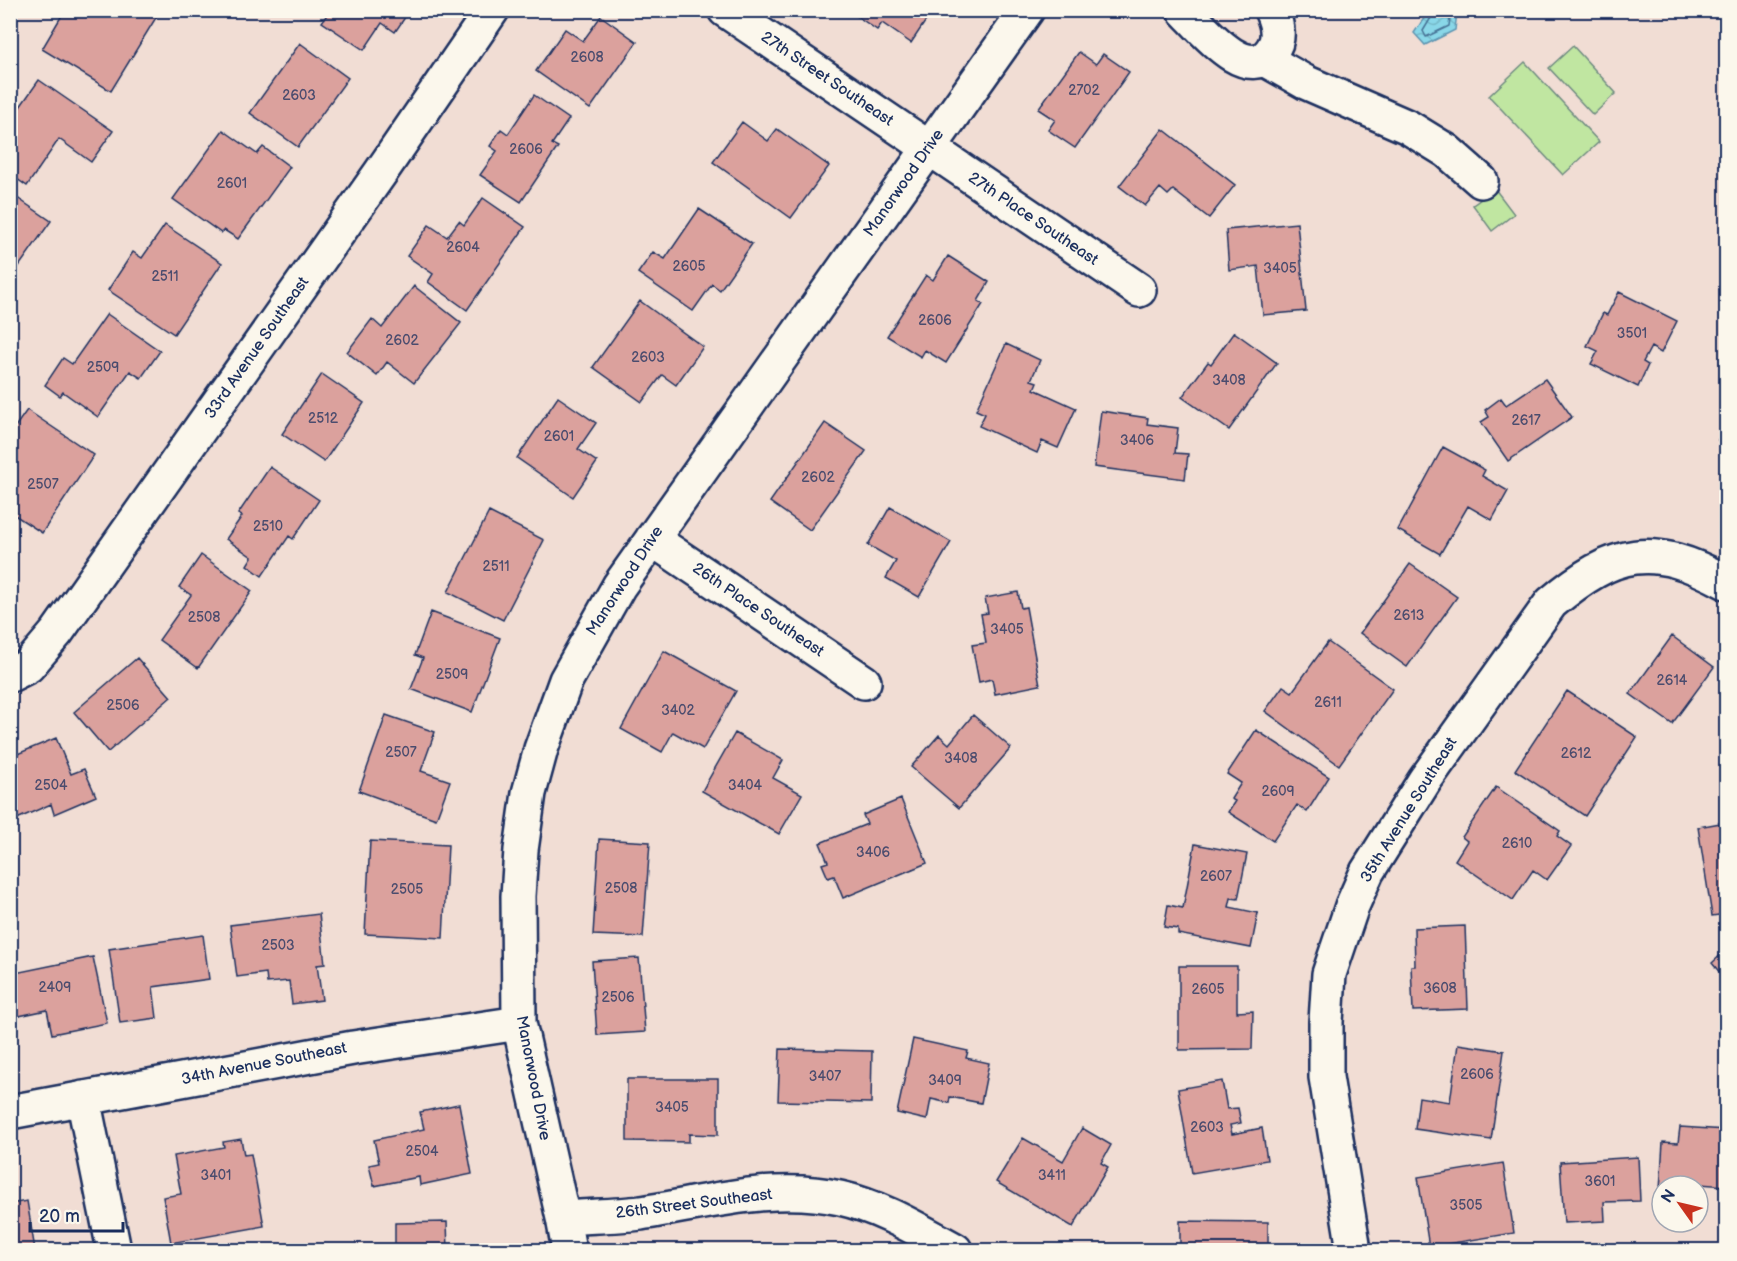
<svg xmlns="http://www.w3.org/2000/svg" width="1737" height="1261" font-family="'Balsamiq Sans',sans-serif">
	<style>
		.pitch { fill: #c0e6a1; stroke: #6e8a80; stroke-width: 1.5 }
		.water { fill: url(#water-waves); stroke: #5d94b1; stroke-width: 1.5 }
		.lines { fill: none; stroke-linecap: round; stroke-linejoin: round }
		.shore { stroke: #477295; stroke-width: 1.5 }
		.building { fill: #dba19d; stroke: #1b2f5e; stroke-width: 1.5 }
		.minor-casing { stroke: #1b2f5e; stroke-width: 38 }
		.minor { stroke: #fbf7ec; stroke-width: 33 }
		.labels { text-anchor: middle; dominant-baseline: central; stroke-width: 5; stroke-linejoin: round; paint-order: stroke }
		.number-label { font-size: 14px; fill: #4b4c6e }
		.street-label { font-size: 16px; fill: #1b2f5e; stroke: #fbf7ec }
	</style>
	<defs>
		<pattern id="water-waves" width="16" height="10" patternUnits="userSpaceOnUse" patternTransform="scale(1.5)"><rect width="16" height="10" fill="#89d7e8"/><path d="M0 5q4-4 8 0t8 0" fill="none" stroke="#76b9c9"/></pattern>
	</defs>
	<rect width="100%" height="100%" fill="#f1ddd4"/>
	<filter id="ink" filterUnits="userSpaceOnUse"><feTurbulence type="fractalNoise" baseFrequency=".0167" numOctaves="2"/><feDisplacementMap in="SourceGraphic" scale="12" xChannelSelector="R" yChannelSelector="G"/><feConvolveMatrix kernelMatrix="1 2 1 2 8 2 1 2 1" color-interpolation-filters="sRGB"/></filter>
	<g filter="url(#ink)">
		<path class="pitch" d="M1573,46L1616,93L1593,115L1549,68Z
			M1525,62L1599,142L1563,175L1489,96Z
			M1495,189L1514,214L1492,231L1473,205Z"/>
		<path class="water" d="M1427,11H1457L1455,30L1425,45L1414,33L1427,14Z"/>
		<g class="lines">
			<path class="shore" d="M1433,10L1432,16L1423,31L1426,37L1449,26L1451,10"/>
		</g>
		<path class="building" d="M65,10H149L157,16L111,91L42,49Z
			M330,10H410L395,32L382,23L364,50L322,22Z
			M856,10H933L911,43L882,23L877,30L854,14Z
			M601,16L637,42L590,109L536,71L565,29L583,41Z
			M300,43L348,78L298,147L250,113Z
			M1079,52L1096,64L1103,54L1129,72L1075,148L1048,130L1055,120L1038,109Z
			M39,80L113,131L91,162L59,139L27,186L10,174V121Z
			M534,95L569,119L552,144L558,147L521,202L480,175L497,151L490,146L501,129L508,134Z
			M742,122L768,141L777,129L829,166L791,218L713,162Z
			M1163,129L1235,185L1209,218L1173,190L1168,195L1160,188L1145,206L1119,186Z
			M223,130L257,154L263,147L290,167L238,239L224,230L221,233L173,199Z
			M10,193L51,221L10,279Z
			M483,198L525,227L467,310L428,282L433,274L407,256L429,225L447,237L459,221L464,225Z
			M699,209L752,244L720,290L712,284L693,311L638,273L653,252L665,259Z
			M1297,223L1306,311L1263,315L1258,266L1229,270L1226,230Z
			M165,225L222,263L174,334L108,290L133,252L142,258Z
			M948,256L989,282L978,301L983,304L946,363L925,350L921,357L887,336L926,275L933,280Z
			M414,286L461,323L414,383L387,362L377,376L347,352L372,319L382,328Z
			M1619,292L1677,321L1661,353L1651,347L1643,362L1648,365L1638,387L1591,364L1598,351L1587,346L1603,313L1607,315Z
			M640,301L703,347L676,385L662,375L642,402L593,367Z
			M107,314L160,351L141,378L130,371L98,417L63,392L60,396L45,385L63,358L72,364Z
			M1234,332L1277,363L1229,430L1182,397L1208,362L1211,364Z
			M1006,344L1040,360L1031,380L1037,382L1034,389L1076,408L1058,448L1042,441L1037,453L979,426L985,414L976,410Z
			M322,374L364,403L324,462L282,434Z
			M1545,379L1572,417L1508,461L1481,422L1489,417L1485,410L1501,398L1506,405Z
			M558,397L596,423L578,449L597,462L573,497L517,458Z
			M27,410L94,455L42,533L10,512V434Z
			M1101,411L1148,418L1147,424L1178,428L1175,453L1188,454L1185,479L1094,467Z
			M825,423L866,451L810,530L770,502Z
			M1726,425V446L1718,440Z
			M1443,447L1485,470L1482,476L1508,491L1492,520L1468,506L1440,554L1398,530Z
			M270,467L319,500L293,539L289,536L262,576L247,565L252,557L226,539L242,516L238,514Z
			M890,507L951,542L919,597L886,578L896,561L868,545Z
			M489,512L544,540L503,620L448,592Z
			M201,555L252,591L198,668L159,640L191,595L179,587Z
			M1410,564L1457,597L1407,667L1360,633Z
			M1018,592L1021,608L1026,607L1040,685L995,694L992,679L979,682L972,645L986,643L981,614L988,613L985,598Z
			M431,612L500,638L472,712L411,689L423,658L415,655Z
			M1672,636L1714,667L1672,724L1630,694Z
			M1328,642L1393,689L1339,765L1265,711L1283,686L1292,692Z
			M664,651L736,691L703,749L673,732L662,752L621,729Z
			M137,658L171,697L108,752L74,712Z
			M1567,691L1637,737L1585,816L1515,770Z
			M386,715L435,732L421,771L450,781L436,819L359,791Z
			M973,715L1011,748L959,808L911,767L939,735L949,744Z
			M1256,730L1329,777L1307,812L1297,805L1273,841L1228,812L1235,801L1231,799L1241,783L1227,774Z
			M735,733L783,760L773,778L802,794L779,834L702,791Z
			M56,738L71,774L84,769L96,796L54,814L51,804L10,822V757Z
			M1496,787L1560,831L1557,836L1571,846L1547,880L1533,870L1513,900L1455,860L1467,841L1462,837Z
			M901,799L927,863L843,898L834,876L828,878L822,864L828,862L820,843L867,824L863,815Z
			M1726,822V914L1712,916L1698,827Z
			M599,839L650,842L643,937L593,935Z
			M370,841L448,845L443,938L365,934Z
			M1195,844L1247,854L1238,899L1231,898L1229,907L1258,913L1251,948L1178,934V929L1164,927L1168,905L1183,908Z
			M319,914L325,964L317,965L322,1000L292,1004L289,981L267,983L266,973L237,977L230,925Z
			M1465,926L1468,1009L1413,1011L1411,966H1415L1414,928Z
			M203,935L209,979L153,987L157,1018L120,1023L109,949Z
			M1726,950V980L1712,963Z
			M93,957L107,1023L52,1034L47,1010L14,1017L10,999V974Z
			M639,958L645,1032L597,1035L592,961Z
			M1179,966H1237V1012L1253,1011L1252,1049L1179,1050Z
			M913,1039L968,1051L966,1058L989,1063L981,1103L950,1097L949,1103L931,1099L927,1120L897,1113Z
			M1458,1044L1504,1051L1491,1140L1415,1129L1419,1097L1450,1102Z
			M780,1049L872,1051L871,1103L778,1101Z
			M627,1079H718V1135L689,1134V1142L627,1141Z
			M1222,1081L1227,1109L1238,1108L1241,1123L1230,1125L1232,1134L1262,1128L1267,1160L1192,1173L1178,1089Z
			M459,1104L472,1174L420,1185L419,1177L374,1186L369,1165L379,1163L374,1140L424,1129L420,1112Z
			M1680,1127L1726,1130V1186L1700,1184L1699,1209L1698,1186H1662V1206H1659L1663,1142L1678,1143Z
			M1082,1128L1111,1145L1101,1163L1108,1167L1073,1227L996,1182L1023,1138L1063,1161Z
			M241,1139L244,1155L251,1154L264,1226L171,1243L163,1197L181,1194L174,1156L224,1147L223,1142Z
			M1638,1157L1640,1201L1604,1202L1605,1221L1564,1223L1560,1162Z
			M1503,1163L1514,1233L1429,1247L1418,1177Z
			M27,1201L35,1250H10V1204Z
			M1180,1221L1268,1222V1250H1180Z
			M447,1222L448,1250H395V1223Z"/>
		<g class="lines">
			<defs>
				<path id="minor" d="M725,10L1139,290
					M1184,10C1202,28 1248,86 1272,50C1281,38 1277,23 1271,10
					M1264,59L1305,82L1408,127L1447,151L1481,181
					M652,539L864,682
					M10,675L28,666L57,632L381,172L492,10
					M83,1098L114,1250
					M10,1112L353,1048L519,1023
					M563,1218C589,1216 615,1216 641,1213C706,1203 774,1183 840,1198C881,1207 918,1230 955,1250
					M569,1250L563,1218L519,1023L518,896L521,850L529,793L541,749L566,680L619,586L1027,10
					M1354,1250L1326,1077V1022L1329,974L1352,906L1367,872L1425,780L1551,603C1615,549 1652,542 1726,582"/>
			</defs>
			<use href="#minor" class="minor-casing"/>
			<use href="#minor" class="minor"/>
		</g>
	</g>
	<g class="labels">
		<g class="number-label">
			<text x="587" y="57">2608</text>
			<text x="1084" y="90">2702</text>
			<text x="299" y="95">2603</text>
			<text x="526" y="149">2606</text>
			<text x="232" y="183">2601</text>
			<text x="463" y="247">2604</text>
			<text x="689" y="266">2605</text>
			<text x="1280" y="268">3405</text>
			<text x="165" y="276">2511</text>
			<text x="935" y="320">2606</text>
			<text x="1632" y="333">3501</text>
			<text x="402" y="340">2602</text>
			<text x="648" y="357">2603</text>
			<text x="103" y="367">2509</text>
			<text x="1229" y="380">3408</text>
			<text x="323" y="418">2512</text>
			<text x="1526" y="420">2617</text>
			<text x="559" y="436">2601</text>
			<text x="1137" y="440">3406</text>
			<text x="818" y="477">2602</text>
			<text x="43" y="484">2507</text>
			<text x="268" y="526">2510</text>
			<text x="496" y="566">2511</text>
			<text x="1409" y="615">2613</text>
			<text x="204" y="617">2508</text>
			<text x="1007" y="629">3405</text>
			<text x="452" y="674">2509</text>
			<text x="1672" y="680">2614</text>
			<text x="1328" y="702">2611</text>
			<text x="123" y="705">2506</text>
			<text x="678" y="710">3402</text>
			<text x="401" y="752">2507</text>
			<text x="1576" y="753">2612</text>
			<text x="961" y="758">3408</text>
			<text x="51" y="785">2504</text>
			<text x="745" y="785">3404</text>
			<text x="1278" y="791">2609</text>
			<text x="1517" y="843">2610</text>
			<text x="873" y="852">3406</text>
			<text x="1216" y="876">2607</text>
			<text x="621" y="888">2508</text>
			<text x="407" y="889">2505</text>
			<text x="278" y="945">2503</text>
			<text x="55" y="987">2409</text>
			<text x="1440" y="988">3608</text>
			<text x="1208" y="989">2605</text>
			<text x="618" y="997">2506</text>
			<text x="1477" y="1074">2606</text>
			<text x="825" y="1076">3407</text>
			<text x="945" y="1080">3409</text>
			<text x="672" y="1107">3405</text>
			<text x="1207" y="1127">2603</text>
			<text x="422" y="1151">2504</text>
			<text x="216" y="1175">3401</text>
			<text x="1052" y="1175">3411</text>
			<text x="1600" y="1181">3601</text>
			<text x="1466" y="1205">3505</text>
		</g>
		<g class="street-label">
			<text transform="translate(827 79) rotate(34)">27th Street Southeast</text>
			<text transform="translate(904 183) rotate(-55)">Manorwood Drive</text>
			<text transform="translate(1033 219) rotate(34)">27th Place Southeast</text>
			<text transform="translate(257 348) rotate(-55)">33rd Avenue Southeast</text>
			<text transform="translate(625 581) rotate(-57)">Manorwood Drive</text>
			<text transform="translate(758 610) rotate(34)">26th Place Southeast</text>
			<text transform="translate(1409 810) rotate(-58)">35th Avenue Southeast</text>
			<text transform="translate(264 1064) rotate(-11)">34th Avenue Southeast</text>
			<text transform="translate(533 1078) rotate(79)">Manorwood Drive</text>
			<text transform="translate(694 1204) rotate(-7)">26th Street Southeast</text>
		</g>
	</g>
	<rect width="1737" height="1261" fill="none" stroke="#fbf7ec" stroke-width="36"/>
	<rect x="18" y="18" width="1701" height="1225" fill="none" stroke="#1b2f5e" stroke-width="2" filter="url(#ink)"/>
	<g transform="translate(1680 1204) rotate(304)"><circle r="28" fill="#fbf7ec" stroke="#a1a7b3" stroke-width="1.5"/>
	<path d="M0-4.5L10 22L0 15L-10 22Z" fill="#c8321e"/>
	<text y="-9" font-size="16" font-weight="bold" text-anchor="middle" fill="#1b2f5e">N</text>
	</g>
	<path d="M30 1222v9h93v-9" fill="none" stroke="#1b2f5e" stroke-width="3"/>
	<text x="39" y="1222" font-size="18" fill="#1b2f5e" stroke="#fbf7ec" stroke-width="4.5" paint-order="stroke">20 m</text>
</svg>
